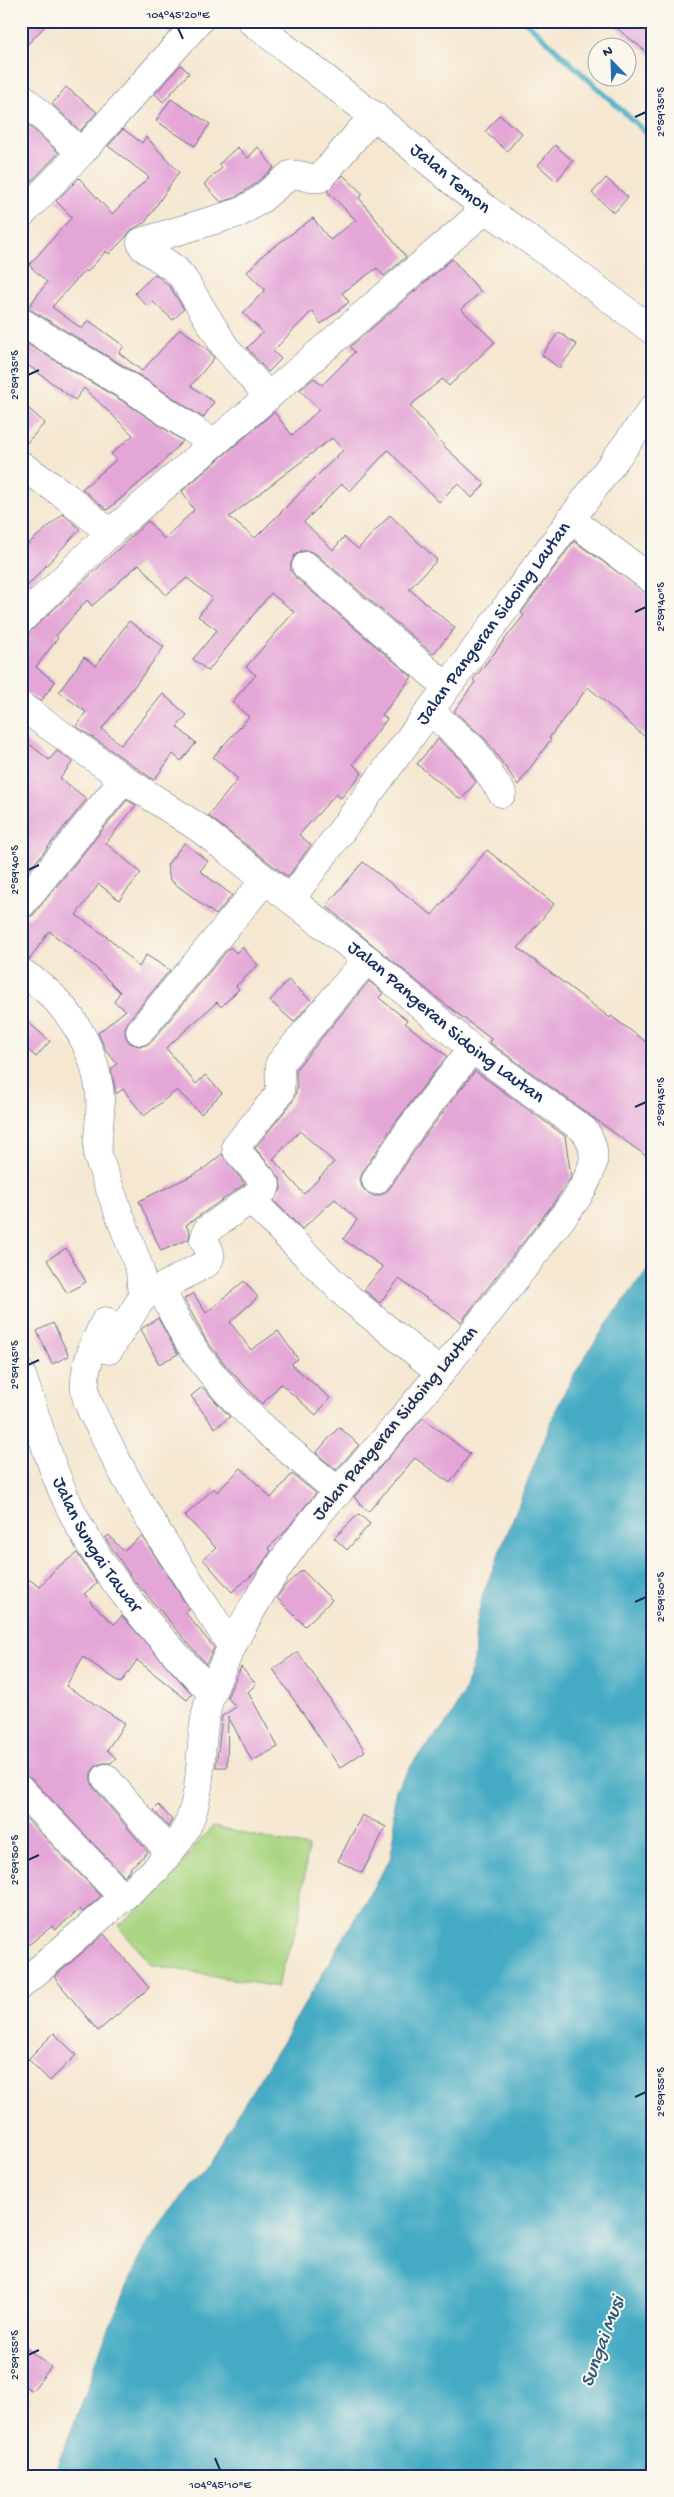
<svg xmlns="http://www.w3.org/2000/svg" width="674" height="2497" font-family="'Gochi Hand',sans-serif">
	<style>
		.green { fill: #aad683; stroke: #628270 }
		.water { fill: #44abc4; stroke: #306d91 }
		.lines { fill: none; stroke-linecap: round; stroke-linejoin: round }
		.stream { stroke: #44abc4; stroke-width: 5.5 }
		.building { fill: #e4a6d7; fill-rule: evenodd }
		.minor-casing { stroke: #676f86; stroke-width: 29 }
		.minor { stroke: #fff; stroke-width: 28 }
		.ticks { fill: none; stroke: #1b2f5e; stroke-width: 2 }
		.labels { text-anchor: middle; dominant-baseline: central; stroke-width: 4; stroke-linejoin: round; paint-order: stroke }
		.street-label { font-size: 19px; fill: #1b2f5e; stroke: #fbf7ec }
		.water-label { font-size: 20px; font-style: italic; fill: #295a82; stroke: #fbf7ec }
		.neatline { fill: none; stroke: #1b2f5e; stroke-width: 2 }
		.ticks-label { font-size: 12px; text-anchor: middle; fill: #1b2f5e }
	</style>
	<rect width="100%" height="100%" fill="#fbf7ec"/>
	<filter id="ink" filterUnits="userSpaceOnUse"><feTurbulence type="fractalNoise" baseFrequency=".02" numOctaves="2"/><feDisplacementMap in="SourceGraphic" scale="10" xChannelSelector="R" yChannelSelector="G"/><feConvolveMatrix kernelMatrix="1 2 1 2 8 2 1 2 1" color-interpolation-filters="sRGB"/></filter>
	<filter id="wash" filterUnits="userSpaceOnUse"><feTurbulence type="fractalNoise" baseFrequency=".0096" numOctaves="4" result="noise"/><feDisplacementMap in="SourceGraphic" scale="20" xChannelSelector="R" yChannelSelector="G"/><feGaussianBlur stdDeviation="1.12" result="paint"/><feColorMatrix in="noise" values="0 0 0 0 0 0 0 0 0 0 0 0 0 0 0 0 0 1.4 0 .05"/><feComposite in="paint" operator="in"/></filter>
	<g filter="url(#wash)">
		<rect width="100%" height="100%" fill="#f5e7d0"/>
		<path class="green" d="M212,1827L308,1847L300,1915L277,1987L152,1965L118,1926L149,1900Z"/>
		<path class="water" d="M653,1262V2476H53L86,2393L101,2347L144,2248L208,2162L280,2046L390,1859L395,1831L393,1804L396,1789L417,1757L450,1719L463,1694L474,1662L476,1626L483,1594L556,1410C581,1356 617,1310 653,1262Z"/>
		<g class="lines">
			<path class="stream" d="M525,21L653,139"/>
		</g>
		<g id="blocks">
			<path class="building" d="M21,21H50L21,51Z
				M608,21H653V57Z
				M181,65L189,73L163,102L155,94Z
				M66,87L97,112L80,131L52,104Z
				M171,99L210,124L195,146L156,121Z
				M499,115L522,133L507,151L485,132Z
				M21,118L59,153L21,192Z
				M123,129L142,143L146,137L179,172L144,224L143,223L130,231L126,237L109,254L106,251L87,272L85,270L52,307L82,329L88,320L124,346L119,353L142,371L180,329L192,337L208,350L214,358L191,386L214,402L203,418L145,379L28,308L47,282L29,265L72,217L56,201L79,178L112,214L149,177L108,146Z
				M555,145L573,161L556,181L538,165Z
				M237,147L248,158L258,147L274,168L251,187L234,198L221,202L204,184L222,168L219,164Z
				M343,175L363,194L359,198L406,257L384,276L377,268L342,293L349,302L321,324L312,311L273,351L281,359L268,372L247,348L263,332L243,313L265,290L247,272L264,254L313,218L330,240L356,220L327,191Z
				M606,178L628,197L614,213L592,193Z
				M452,259L481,292L461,309L495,342L449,386L442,379L410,406L445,447L485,484L472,498L458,483L439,502L388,450L350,491L342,484L304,522L333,550L344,537L358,549L390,515L437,560L409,589L455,628L433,654L316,554L309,551H301L294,556L291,564V571L296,578L412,677L382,715L387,719L353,764L362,773L341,798L336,794L299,835L311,845L288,877L208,816L238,779L213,757L249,717L232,702L256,675L246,667L294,612L271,593L208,671L193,659L217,630L198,616L212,598L187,578L166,595L139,564L92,606L87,600L56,636L58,638L36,667L55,682L41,701L21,691V640L148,521L164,539L194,510L182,491L274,412L292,435L319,410L300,390L314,378L322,385L355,352L350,347ZM332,438L343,450L255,538L229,517Z
				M155,274L170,287L184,309L173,320L152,301L147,306L135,293Z
				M559,332L577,345L559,368L542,355Z
				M21,340L129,405L183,441L156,469L107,510L82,489L116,460L111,454L133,435L84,388L75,400L21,360Z
				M21,402L45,423L21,449Z
				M63,514L80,529L21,593V550Z
				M574,541L653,597V744L588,687L549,738L551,739L518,785L486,740L454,711L475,682L473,680L524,615L521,613Z
				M129,621L164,647L102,729L121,745L163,694L187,715L177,727L196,743L181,761L173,754L154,780L76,726L86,712L59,692L84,657L96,666Z
				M21,737L49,760L57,751L73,762L60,778L87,799L21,880Z
				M438,739L461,759L476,782L461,800L417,764Z
				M127,800L136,805L106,843L141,873L119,900L99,884L76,915L110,939L139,967L146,955L170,970L128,1021L125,1029L126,1037L130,1043L138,1046L146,1045L152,1041L230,947L236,953L242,947L258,965L236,986L239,989L221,1007L217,1002L166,1048L196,1084L205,1075L222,1093L201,1114L177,1090L144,1116L123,1089L116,1094L111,1069L117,1064L105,1049L98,1033L126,1010L114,1002L120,992L94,966L49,931L30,959L21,957V920L33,915Z
				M184,843L208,861L200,871L232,895L216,915L170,880L167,865Z
				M487,850L554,904L518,948L610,1018L611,1016L653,1047V1161L489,1042L491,1039L436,997L326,906L363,862L432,915Z
				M288,980L312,1001L294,1022L270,1001Z
				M369,981L383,993L379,998L407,1020L405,1023L447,1056L398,1119L363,1171L360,1179L362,1187L367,1193L375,1196L383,1194L389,1189L423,1138L475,1071L565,1136L571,1177L553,1204L461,1322L399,1279L380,1303L364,1290L383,1267L343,1239L357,1220L335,1199L302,1229L274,1201L281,1189L280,1178L255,1148L292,1102L297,1089L296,1069ZM300,1131L334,1162L304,1194L273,1159Z
				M21,1016L50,1041L36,1057L21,1044Z
				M222,1154L245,1184L186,1225L190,1233L189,1239L161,1251L139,1201L201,1171Z
				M66,1248L86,1282L67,1293L47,1260Z
				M244,1281L258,1297L230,1322L251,1350L278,1331L298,1359L291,1364L330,1398L316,1415L281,1384L262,1404L226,1366L206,1340L184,1299L193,1293L206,1313Z
				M158,1318L178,1354L159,1364L141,1329Z
				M53,1323L69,1356L52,1364L37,1331Z
				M202,1387L230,1417L215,1428L191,1396Z
				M423,1418L470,1454L450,1483L415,1458L368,1512L354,1497Z
				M339,1427L359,1445L336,1470L316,1453Z
				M241,1468L271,1498L292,1474L316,1493L283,1534L268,1548L271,1551L258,1570L232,1592L203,1559L216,1548L185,1516L214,1488L217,1492Z
				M359,1514L370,1524L347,1550L334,1538Z
				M109,1535L123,1551L142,1536L189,1609L185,1612L214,1648L206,1664L132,1578L105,1538Z
				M77,1553L97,1583L84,1594L91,1601L90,1602L114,1624L122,1616L192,1694L187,1700L137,1660L121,1683L83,1657L66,1686L125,1723L107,1750L116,1758L111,1763H103L96,1766L91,1773V1780L94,1788L148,1852L130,1868L131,1869L124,1876L32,1779L21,1775V1574L40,1587L55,1569Z
				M302,1570L332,1600L305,1626L277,1598L284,1587Z
				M298,1652L365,1751L340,1768L273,1669Z
				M241,1667L256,1684L248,1692L278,1747L252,1761L228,1716L227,1767H216L222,1716L236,1707L227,1697Z
				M159,1805L172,1820L168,1827L154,1810Z
				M21,1813L101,1896L83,1912L80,1909L55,1930L52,1926L21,1951Z
				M362,1815L386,1827L362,1873L338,1861Z
				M104,1934L149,1988L98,2031L54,1977Z
				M54,2033L76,2055L50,2081L28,2059Z
				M21,2344L51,2367L32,2391L21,2383Z"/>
		</g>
	</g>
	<g filter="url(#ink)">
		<use href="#blocks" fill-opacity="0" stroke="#676f86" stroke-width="1"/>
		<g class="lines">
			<defs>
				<g id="minor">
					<path id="s1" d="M251,21L389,128L486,209L561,262L653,331"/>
					<path d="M21,96L81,153L21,215"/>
					<path d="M81,153L199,21"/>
					<path d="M21,322L137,392L213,443"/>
					<path d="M268,396L225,347L183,278L175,269L143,247L141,242L241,212L260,200L290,175C300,172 310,181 320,178L374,115"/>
					<path d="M21,465L67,497L110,533"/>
					<path d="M570,519L653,580"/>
					<path d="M306,566L447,687"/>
					<path d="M21,620L110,533L486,209"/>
					<path id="s2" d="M21,706L124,779L199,828L367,959L472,1049L584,1130C591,1139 595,1150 593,1163C586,1192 562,1217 544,1241C495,1306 444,1369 392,1431C365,1462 336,1492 310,1524C271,1574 235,1632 212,1692C196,1734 206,1781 189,1822C182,1839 167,1855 156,1869L21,1985"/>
					<path d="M430,711L473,749L502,793"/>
					<path id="s3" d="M291,899L653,408"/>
					<path d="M21,905L124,779"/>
					<path d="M21,972C65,998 95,1044 100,1096C102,1117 96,1136 98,1157L140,1270L142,1298"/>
					<path d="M140,1031L265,880"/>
					<path d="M376,1180L410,1129L472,1049"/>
					<path d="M251,1200L349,1298L441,1373"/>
					<path d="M162,1288C194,1376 269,1434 339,1492"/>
					<path d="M105,1321C95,1341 83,1367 85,1390C87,1407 99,1424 106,1439C141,1513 189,1579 232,1647"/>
					<path d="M93,1346L109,1350L142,1298L207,1263C214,1255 208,1248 204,1240L207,1230L265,1189L266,1185L264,1181L237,1151L236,1146L280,1093V1063L367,959"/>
					<path id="s4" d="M21,1373C38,1421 51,1471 74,1516C108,1583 161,1639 212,1693"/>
					<path d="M106,1778L169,1852"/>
					<path d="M21,1790L123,1897"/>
				</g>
			</defs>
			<use href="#minor" class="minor-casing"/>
			<use href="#minor" class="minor"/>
		</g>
	</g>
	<path class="ticks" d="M178,28L183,39M635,117L646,112M28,375L39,370M635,612L646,607M28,870L39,865M635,1107L646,1102M28,1365L39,1360M635,1602L646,1597M28,1860L39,1855M635,2097L646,2092M28,2355L39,2350M215,2458L220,2470"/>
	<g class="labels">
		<g class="street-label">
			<text stroke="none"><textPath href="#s1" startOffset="254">Jalan Temon</textPath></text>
			<text stroke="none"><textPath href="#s3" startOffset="342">Jalan Pangeran Sidoing Lautan</textPath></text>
			<text stroke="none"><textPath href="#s2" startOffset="530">Jalan Pangeran Sidoing Lautan</textPath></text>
			<text transform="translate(396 1424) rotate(-50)">Jalan Pangeran Sidoing Lautan</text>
			<text stroke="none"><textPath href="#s4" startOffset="189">Jalan Sungai Tawar</textPath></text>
		</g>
		<g class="water-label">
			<text transform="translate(604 2342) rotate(-70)">Sungai Musi</text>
		</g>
	</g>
	<rect width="674" height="2497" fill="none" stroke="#fbf7ec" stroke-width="55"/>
	<g transform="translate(612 62) rotate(337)"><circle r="24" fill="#fbf7ec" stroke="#a1a7b3"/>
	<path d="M0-4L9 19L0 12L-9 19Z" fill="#1f6fb2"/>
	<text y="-8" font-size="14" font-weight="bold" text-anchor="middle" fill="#1b2f5e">N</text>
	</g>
	<rect x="28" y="28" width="618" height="2442" class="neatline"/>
	<g class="ticks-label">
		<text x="178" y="18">104°45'20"E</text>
		<text transform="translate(660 112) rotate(-90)" y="4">2°59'35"S</text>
		<text transform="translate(14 375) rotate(-90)" y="4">2°59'35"S</text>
		<text transform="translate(660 607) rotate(-90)" y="4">2°59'40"S</text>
		<text transform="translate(14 870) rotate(-90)" y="4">2°59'40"S</text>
		<text transform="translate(660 1102) rotate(-90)" y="4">2°59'45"S</text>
		<text transform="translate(14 1365) rotate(-90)" y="4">2°59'45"S</text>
		<text transform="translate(660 1597) rotate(-90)" y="4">2°59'50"S</text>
		<text transform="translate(14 1860) rotate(-90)" y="4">2°59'50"S</text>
		<text transform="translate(660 2092) rotate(-90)" y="4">2°59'55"S</text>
		<text transform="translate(14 2355) rotate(-90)" y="4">2°59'55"S</text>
		<text x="220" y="2488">104°45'10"E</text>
	</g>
</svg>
